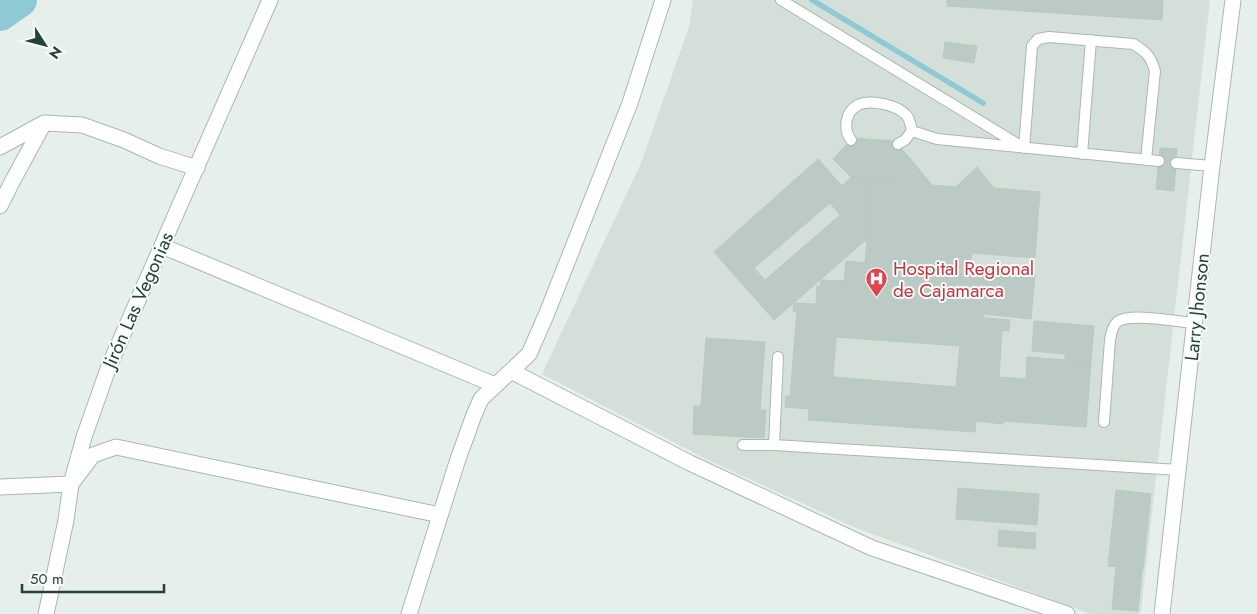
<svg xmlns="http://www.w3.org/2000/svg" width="1257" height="614" font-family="Jost,sans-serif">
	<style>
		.built { fill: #d4dfda }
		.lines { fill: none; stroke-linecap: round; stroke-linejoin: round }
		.stream { stroke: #8ec9d4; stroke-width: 5.5 }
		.river { stroke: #8ec9d4; stroke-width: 34 }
		.building { fill: #bbcac4; stroke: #b8c9c2; fill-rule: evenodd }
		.service-casing { stroke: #a8b8b2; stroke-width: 12 }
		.minor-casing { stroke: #a8b8b2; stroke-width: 17 }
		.service { stroke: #fff; stroke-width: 10 }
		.minor { stroke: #fff; stroke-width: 15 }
		.labels { text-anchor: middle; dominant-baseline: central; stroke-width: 4; stroke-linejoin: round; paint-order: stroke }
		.health-label { font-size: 19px; fill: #be3a42; stroke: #f7fbf9; text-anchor: start }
		.street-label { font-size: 19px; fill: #24423a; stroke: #f7fbf9 }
	</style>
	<rect width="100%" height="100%" fill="#e6efeb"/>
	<path class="built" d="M693,0H1210L1141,611L1138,614H1091L856,528L704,458L542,374L641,163L689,27Z"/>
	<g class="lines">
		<path class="stream" d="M812,0L983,103"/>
		<path class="river" d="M0,14L20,0"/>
	</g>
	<path class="building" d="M947,0H1163L1162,20L947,6Z
		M945,42L977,46L974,63L943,58Z
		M853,138L895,141L914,163L894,181L851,177L833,159Z
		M1160,148L1177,149L1174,191L1156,189Z
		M818,159L842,186L851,177L872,179L867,239L774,320L714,252ZM830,203L840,215L765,280L754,268Z
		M914,163L932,185L956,187L977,167L994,188L1040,192L1035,258L972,253L970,269L1035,275L1031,319L984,314V318L1010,320L1009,331L1002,330L999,377L1026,379L1027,357L1091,362L1086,427L1003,421V424L976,421L975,432L808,420L809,409L785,407L786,396H790L797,312L793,311L794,303L816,304L817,286L820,287L821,280L844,281L846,261L865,263L872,179L894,181ZM836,337L960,346L956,387L833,377Z
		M1034,321L1094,326L1091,362L1065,360V354L1032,351Z
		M706,338L765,342L760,410H766L764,438L693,434L694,406H701Z
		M958,488L1039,494L1037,525L956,519Z
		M1116,490L1151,494L1143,569L1108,566Z
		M999,530L1036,533L1035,549L998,546Z
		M1116,567L1142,570L1138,611L1112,609Z"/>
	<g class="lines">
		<defs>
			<path id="service" d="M781,0L1024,148L1032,46L1038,39L1049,37L1133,44C1146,51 1151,57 1155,71L1146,160
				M912,131L937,139L1159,161
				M851,140C843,129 845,112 858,105C871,99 898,105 907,116C910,120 911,126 912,131L905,140L898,144
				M1082,154L1091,40
				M1176,163L1212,166
				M1104,422L1110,340C1111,334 1112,327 1117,322C1129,312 1179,322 1195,323
				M743,445H774L1179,470
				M774,445L778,357"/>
			<path id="minor" d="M0,147L44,123L82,125L124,140L159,156L197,168
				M0,206L12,182L44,123
				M162,246L495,385
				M511,371L690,463L872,548L1067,614
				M0,487L71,484L93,455L116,447L440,515
				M46,614L66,520L71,484L84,437L109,366L270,0
				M409,614L458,459L474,415L481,399L529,354L547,313L630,103L663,0
				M1162,614L1212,166L1233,0"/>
		</defs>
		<use href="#service" class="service-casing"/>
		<use href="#minor" class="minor-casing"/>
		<use href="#service" class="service"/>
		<use href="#minor" class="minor"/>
	</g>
	<defs>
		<symbol id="hospital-pin" viewBox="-11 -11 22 30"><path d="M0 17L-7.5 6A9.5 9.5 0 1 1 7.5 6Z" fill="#e0444e" stroke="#f7fbf9"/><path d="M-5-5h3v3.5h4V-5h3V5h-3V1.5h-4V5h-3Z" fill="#fff"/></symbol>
	</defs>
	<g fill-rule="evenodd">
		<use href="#hospital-pin" x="864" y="266" width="25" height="34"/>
	</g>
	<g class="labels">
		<g class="health-label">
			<text x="893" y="268">Hospital Regional<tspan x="893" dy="22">de Cajamarca</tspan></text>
		</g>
		<g class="street-label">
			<text transform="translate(138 300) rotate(-66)">Jirón Las Vegonias</text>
			<text transform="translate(1197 307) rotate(-84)">Larry Jhonson</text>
		</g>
	</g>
	<g transform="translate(45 45) rotate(126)" stroke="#f7fbf9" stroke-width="4" paint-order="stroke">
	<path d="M0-4L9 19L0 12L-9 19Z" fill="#24423a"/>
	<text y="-8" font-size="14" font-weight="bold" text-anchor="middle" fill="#24423a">N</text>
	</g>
	<path d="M22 584v8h142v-8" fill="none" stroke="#24423a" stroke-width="2.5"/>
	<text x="30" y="584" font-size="15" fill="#24423a" stroke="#f7fbf9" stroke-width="4" paint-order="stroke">50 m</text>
</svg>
